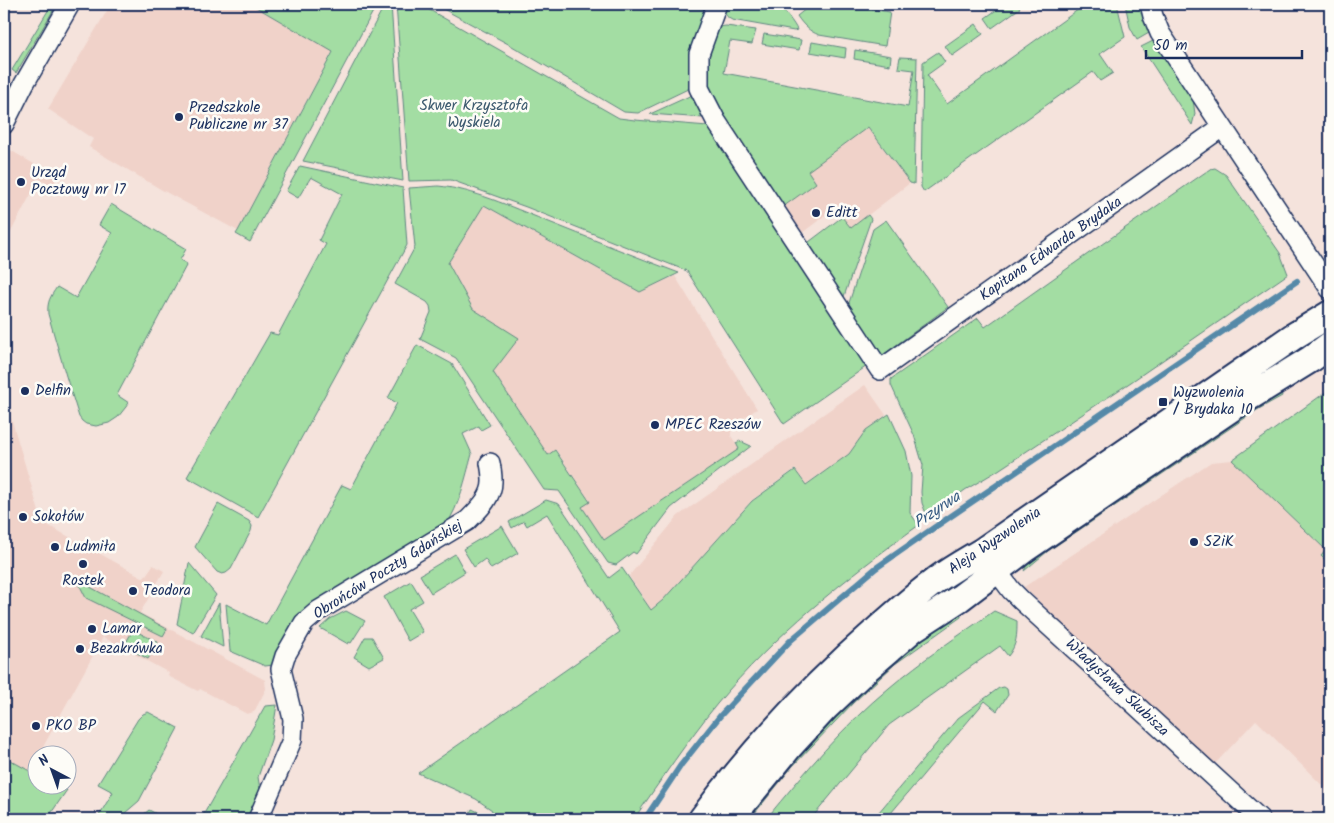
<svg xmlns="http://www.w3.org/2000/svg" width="1334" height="823" font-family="Kalam,sans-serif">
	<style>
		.built { fill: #f0d2c9 }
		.green { fill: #a3dda3; stroke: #5f8680 }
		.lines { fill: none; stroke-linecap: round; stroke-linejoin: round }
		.stream { stroke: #5489a8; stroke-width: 6 }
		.street-casing { stroke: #1b2f5e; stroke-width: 22 }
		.secondary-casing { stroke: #1b2f5e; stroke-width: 30 }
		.street { stroke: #fdfcf7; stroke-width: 19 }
		.secondary { stroke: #fdfcf7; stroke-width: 26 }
		.poi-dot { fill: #1b2f5e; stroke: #fdfcf7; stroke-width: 2 }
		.labels { text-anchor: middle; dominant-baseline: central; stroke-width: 5; stroke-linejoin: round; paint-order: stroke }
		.park-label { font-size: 15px; fill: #3d5a6f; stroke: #fdfcf7 }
		.poi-label { font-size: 15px; fill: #1b2f5e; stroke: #fdfcf7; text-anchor: start }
		.street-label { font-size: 15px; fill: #1b2f5e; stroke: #fdfcf7 }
		.water-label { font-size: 16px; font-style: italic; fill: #385c83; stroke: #fdfcf7 }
	</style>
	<rect width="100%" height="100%" fill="#f5e3dc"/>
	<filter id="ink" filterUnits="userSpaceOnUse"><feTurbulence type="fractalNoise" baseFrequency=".02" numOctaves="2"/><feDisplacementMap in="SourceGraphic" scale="10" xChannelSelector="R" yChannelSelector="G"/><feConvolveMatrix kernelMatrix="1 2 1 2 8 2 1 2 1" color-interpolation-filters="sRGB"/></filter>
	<g filter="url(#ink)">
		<path class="built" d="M111,4H251L333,51L238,231L162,190L89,147L93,139L48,109Z
			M868,127L910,183L851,228L835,208L798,236L780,209L816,183L808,171Z
			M5,147L58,178L53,187L39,179L4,245Z
			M483,205L640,292L675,276L757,409L731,426V436L740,449L604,540L582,507L590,501L556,450L548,455L493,372L518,338L473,309L448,263Z
			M865,385L886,415L866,430L849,454L806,484L795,469L752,500L663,600L651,609L629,576L678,516Z
			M4,394L42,522L144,578L153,565L164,571L140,613L265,680L266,689L254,712L247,714L200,689L198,691L168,676L169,673L103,637L43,747L59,755L38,756V786L12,819L4,815Z
			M1232,460L1326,550L1321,556L1330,565V793L1256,720L1213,766L1109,669L1024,587L1211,462Z"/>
		<path class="green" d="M52,4H57L16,73L12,70Z
			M251,4H377L250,242L236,234L238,231L333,52Z
			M385,4H391L403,181L303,161Z
			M396,4H419L619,118L635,120L708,126L867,366L784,424L687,271L526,207L451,180L409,181Z
			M434,4H710L700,23L692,48V87L638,113L624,112L512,46Z
			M726,4H779C783,10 795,24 797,30L794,31L732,20C726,17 725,14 723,8Z
			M812,4H842L890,12L885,46L819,35C809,31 803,25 797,16Z
			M1005,4H1017L1020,8L992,28L985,18Z
			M1086,4H1117L1125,37L1100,54L1113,73L1100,81L1093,72L924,192L921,187L923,62L938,52L945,62L927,75L947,104Z
			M1125,4H1141L1144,19L1149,29V33L1137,40L1130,27Z
			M976,24L983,34L952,56L945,46Z
			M726,26L756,30L752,44L730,41L724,73L908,107L914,70L898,68L900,57L917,58L914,184L910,183L868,127L808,171L816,183L780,209L718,114L705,83L709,39L713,31L719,27Z
			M764,34L801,40L799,50L762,44Z
			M1155,40L1193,99L1195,114L1192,125L1141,47Z
			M812,42L846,48L845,58L810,52Z
			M855,50L891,56L890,65L854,59Z
			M694,94L698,107L703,118L650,114Z
			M300,166L403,188L407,245L258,517L187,477L270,333L278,335L326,244L319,240L342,194L311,177L298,198L286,191Z
			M1215,168L1226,175L1280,253L1288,274L1131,382L997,471L965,490L929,517L925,511L922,503L921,492L923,465L914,435L891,385V379L978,318L985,327L1085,256L1210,169Z
			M438,186C473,189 511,207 544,220C589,238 634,256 679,273L640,292L484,205L448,263L473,309L519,338L493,372L548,455L555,450L590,502L582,507L604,540L739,449L736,443L740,441L751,446L671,508L636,554L633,552L616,565L608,563L559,491L544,490L456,358L420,339L431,312L430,306L427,302L395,284L415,247L409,188Z
			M111,204L186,249L180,260L187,264L117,395L129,403L118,417L109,423L96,426L86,424L82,421L79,417L66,376L48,314C47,302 50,297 57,287L76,298L112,233L99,225Z
			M868,215L871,219L842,302L805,245L842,217L851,228Z
			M886,220L948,307L880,357L847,309L873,229Z
			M417,345L452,364L490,425L481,430L479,426L463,434L472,454C465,479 460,505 445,527L302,613L273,661V665L265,666L230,651L226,604L266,625L342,485L351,489L397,403L388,398Z
			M1330,389V560L1328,563L1321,556L1326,550L1232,460Z
			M1281,391L1282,396L1257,410L1048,551L1024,571L1029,560Z
			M889,414L906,451L911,476L910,513L919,525C846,578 774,635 717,704C687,741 661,780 634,819H491L492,810L476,799L418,773L620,632L547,514L527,526L524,521L512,528L509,522L546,500L559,504L609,578L622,568L651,610L663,600L752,501L795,470L806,485L849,454L866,430Z
			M218,504L249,521L252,526L251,531L231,569L226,573L222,574L217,572L195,547Z
			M502,526L518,553L491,569L485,559L474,567L463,549Z
			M455,554L465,572L431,593L420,575Z
			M189,563L216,595L193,633L177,624Z
			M411,581L423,601L409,609L423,632L408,641L384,597Z
			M81,582L167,629L163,636L86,598L79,584Z
			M219,603L223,647L201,636Z
			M346,611L365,621L351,643L349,642L348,644L320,628L330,619Z
			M961,611V617L895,664L853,703L792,767L750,819H744L788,766L852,699L906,650L944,622Z
			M994,611L1017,621C1017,635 1017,645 1008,656L1000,646L889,725L811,819H766C804,773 843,726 889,688C922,660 958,636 994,611Z
			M133,630L158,642L148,659L124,646Z
			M365,637H372L384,658L369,666L354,657Z
			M1004,687L1007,689L1008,695L997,711L985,701L886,819H873L958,718L999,688Z
			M277,705L271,740L258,777L261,796L250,819H201L265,706Z
			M148,712L178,728L139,801L118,819H97L113,792L98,784L138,719L143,714Z
			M8,759L37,775L38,786H58L67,790L47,819H12L4,815V767Z
			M472,809L485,815L484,819H467Z
			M149,810L166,819H138Z"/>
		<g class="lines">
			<path class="stream" d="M645,819L681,765L720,716L790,641L876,568L935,527L1297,281"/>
			<defs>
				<path id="street" d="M717,4L699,54V88L716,121L880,370L1222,127
					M1150,4L1153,16L1160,33L1330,289
					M4,124L24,84L70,4
					M990,562L1011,590L1022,601L1260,819
					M258,819L292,740L293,719L281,669L285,656L304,623L318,611L467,521C478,510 493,497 492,480C492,474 491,468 490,463"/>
				<path id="secondary" d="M702,819C753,749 813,686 878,629C900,610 921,590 945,574C957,566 969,559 981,552L1294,336L1330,314
					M730,819L789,747L826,707L863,672L914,628L960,598L1026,548L1233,407L1311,359L1330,345"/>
			</defs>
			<use href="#street" class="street-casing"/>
			<use href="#secondary" class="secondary-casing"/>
			<use href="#street" class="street"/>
			<use href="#secondary" class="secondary"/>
		</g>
	</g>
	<g class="poi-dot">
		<circle cx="179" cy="117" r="5"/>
		<circle cx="21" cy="182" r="5"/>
		<circle cx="816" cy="213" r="5"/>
		<circle cx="25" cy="391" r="5"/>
		<rect x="1158" y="397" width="10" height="10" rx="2.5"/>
		<circle cx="655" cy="425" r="5"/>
		<circle cx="23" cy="517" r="5"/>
		<circle cx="1194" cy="542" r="5"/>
		<circle cx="55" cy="547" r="5"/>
		<circle cx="83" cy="564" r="5"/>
		<circle cx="133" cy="591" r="5"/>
		<circle cx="92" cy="629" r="5"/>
		<circle cx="80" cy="649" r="5"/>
		<circle cx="36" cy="726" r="5"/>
	</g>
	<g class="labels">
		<g class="park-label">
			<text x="474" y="106">Skwer Krzysztofa<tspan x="474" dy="17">Wyskiela</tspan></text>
		</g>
		<g class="poi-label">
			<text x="189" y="108">Przedszkole<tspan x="189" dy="17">Publiczne nr 37</tspan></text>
			<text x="31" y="173">Urząd<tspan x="31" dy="17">Pocztowy nr 17</tspan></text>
			<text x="826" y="213">Editt</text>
			<text x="35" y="391">Delfin</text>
			<text x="1173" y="393">Wyzwolenia<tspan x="1173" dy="17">/ Brydaka 10</tspan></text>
			<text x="665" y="425">MPEC Rzeszów</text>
			<text x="33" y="517">Sokołów</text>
			<text x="1204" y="542">SZiK</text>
			<text x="65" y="547">Ludmiła</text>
			<text x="83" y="581" text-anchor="middle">Rostek</text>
			<text x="143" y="591">Teodora</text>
			<text x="102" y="629">Lamar</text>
			<text x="90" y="649">Bezakrówka</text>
			<text x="46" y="726">PKO BP</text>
		</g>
		<g class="street-label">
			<text transform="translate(1051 249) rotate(-35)">Kapitana Edwarda Brydaka</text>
			<text transform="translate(995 541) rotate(-34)">Aleja Wyzwolenia</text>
			<text transform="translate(388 570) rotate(-32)">Obrońców Poczty Gdańskiej</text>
			<text transform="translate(1117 688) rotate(43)">Władysława Skubisza</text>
		</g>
		<g class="water-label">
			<text transform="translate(937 510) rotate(-34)">Przyrwa</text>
		</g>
	</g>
	<rect width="1334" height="823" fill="none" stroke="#fdfcf7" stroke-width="20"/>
	<rect x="10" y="10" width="1314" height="803" fill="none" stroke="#1b2f5e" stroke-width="2" filter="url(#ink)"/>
	<g transform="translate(52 770) rotate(319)"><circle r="24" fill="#fdfcf7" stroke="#a3aaba"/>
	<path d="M0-4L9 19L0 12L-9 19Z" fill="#1b2f5e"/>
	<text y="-8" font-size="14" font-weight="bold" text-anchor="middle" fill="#1b2f5e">N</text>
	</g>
	<path d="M1146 50v8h156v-8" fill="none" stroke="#1b2f5e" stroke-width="2.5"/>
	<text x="1154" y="50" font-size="15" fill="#1b2f5e" stroke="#fdfcf7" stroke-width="4" paint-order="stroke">50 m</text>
</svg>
